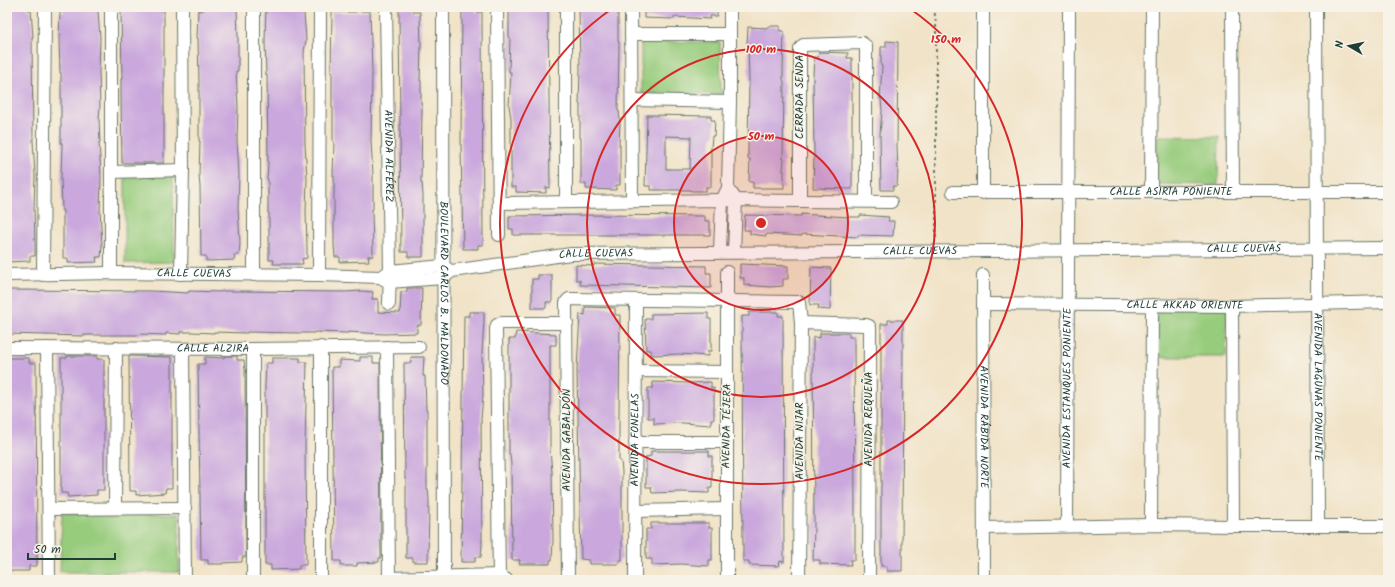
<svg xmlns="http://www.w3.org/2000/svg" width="1395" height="587" font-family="Kalam,sans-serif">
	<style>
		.green { fill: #98cc7d; stroke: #5c8458 }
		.building { fill: #caa8dd; fill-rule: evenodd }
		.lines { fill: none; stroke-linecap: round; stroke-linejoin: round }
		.minor-casing { stroke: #687767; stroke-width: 14 }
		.path { stroke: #687767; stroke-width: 2; stroke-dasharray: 3 3; stroke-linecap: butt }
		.minor { stroke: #fff; stroke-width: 12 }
		.ring { fill: none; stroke: #d62828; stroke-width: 2 }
		.labels { text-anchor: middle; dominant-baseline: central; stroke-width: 3; stroke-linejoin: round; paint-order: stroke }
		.street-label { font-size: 11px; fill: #1f3d34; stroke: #f7f3e8 }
		.centre { fill: #d62828; stroke: #f7f3e8; stroke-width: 2 }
		.ring-label { font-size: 12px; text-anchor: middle; font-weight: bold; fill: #d62828; stroke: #f7f3e8; stroke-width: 3; stroke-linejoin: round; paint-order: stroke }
	</style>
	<rect width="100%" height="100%" fill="#f7f3e8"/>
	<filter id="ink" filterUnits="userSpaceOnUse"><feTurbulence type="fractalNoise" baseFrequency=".025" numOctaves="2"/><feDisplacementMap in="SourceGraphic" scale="8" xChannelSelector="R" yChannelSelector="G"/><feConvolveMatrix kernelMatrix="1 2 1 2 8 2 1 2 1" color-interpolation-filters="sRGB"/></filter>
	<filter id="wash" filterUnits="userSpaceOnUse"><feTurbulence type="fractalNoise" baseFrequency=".012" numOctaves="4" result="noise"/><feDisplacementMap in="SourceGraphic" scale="16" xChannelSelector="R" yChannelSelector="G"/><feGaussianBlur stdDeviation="0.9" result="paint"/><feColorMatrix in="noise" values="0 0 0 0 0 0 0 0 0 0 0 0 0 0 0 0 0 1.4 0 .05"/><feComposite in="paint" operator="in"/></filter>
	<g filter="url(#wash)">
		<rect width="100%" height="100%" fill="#f1e3c7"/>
		<path class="green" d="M641,42H720L721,94H641Z
			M1157,136L1219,137L1218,185L1156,184Z
			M173,176L174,262L125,263V177Z
			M1157,307L1227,308L1226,357H1156Z
			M62,513L179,514V572H60Z"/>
		<g id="blocks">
			<path class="building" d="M7,7H27L28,10H31L33,37H32L33,141L35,175L34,209L35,244V256H30V261L7,262Z
				M64,7H94V11H98L100,38L99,72L100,107L99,119L100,142H99L101,176L100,210L102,245L101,257H96L97,262L68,263V258H63V211H62L61,177L62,143H61V73H60L59,39L60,12H64Z
				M128,7H157V10H164V163H122L121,96V79H122L121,11H128Z
				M202,7H237L238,37V71H236L238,106L237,140L239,174L238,208L240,243L239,255H234L235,260L206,261V256H201L200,187L199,175L200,141H199V84L198,38H197L198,10L202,11Z
				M266,7H299L300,13H304L306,40L304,52L305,144L307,178L306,212L307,247V258L302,259L303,264H273L274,260H269V213H268V179H267L268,163L267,75H266L265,41Z
				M462,7H476V12H482L483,245H478V249H463L461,147Z
				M512,7H543V10L548,11L550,188L546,187V193L516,192V187H511V118L509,106L511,72H509L510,37H509V10H512Z
				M579,7L618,8V42H619L618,111H619L620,122L619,145H620V185H616V190L586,189V184H581V138H580V104H579L580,69Z
				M644,7H717V16H710V19L674,17V19L644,18Z
				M399,8H414L413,12H420L421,46L420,81H421V104H422L421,183H422L423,195V257H408V252H401Z
				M356,11H370L372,72L371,141L373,175V209H372L373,256H368L369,261L340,262V257H335L334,245V176H333L334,142H333V108H332V73H331L332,12H356Z
				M768,26H780V31H784L783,69V80L784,81L783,159H784L783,171H784V188H753V182H749L750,159H748V148L749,80L748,45L747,44L748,27L768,28Z
				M886,41L898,42L897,147L898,169L897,186H893V190H881L880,134L882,111L881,99H880L882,66H881V47H886Z
				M819,52L848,53L847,58H852V189L813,188L814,154L813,75L814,57L818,58Z
				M647,115L711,116V120H715L714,136H712L711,148V187H706V191H691V190H651V186H645ZM666,136L691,137L690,169H666Z
				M801,214L848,217H860V215L889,217L888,221H894L893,236L858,235V237L802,234V236L767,234L766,236L750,234V230H744L745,215L801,216Z
				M591,215L705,216V221H710V235H513V229H509V216Z
				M594,264L706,266V273H711V288L580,285V280H576V265L594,266Z
				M740,264L788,266V279H783V286L771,287L744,285V278H740Z
				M811,267L831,268L830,310L818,309L819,305H810Z
				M538,275H552V302H546V308H532V279H538Z
				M407,288H422L421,325H417V333L384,334L348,332V333L314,332V333H302L247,332V333L214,332V333L192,332H180V334L166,333V335L139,334V335H84V336L7,334V290L151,291L188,293L189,291L221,292L222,291H233L345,292L362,291L373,292L372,299H378V312L400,313L401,292H407Z
				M585,307L615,308V315H620L619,415V461H621L622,472V560H619V564H589V560L581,559L577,369L580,314L585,315Z
				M469,312H484V321L482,352L483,396L481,419L482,545L481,557H475V562H461L464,316H469Z
				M749,312H778V316H783L784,562L780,561L779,566L749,565V561H743L742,316H749Z
				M708,313V319H711V351H708V356L680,354L651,355V350H646L645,319H651V314Z
				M888,320H903L902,571H887V566H881V324H888Z
				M516,332L556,334V345H550V450L552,472L553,540L552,560H550V564H519L520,560H512L511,465L510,454H509V339H515Z
				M820,333H849V337H854L855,518V560H850L851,565L820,564V560H813L814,528L813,337L820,338Z
				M67,356H97V359H104V490H97V495L68,497L67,493H61V358H67Z
				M129,356L172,357V488H166L165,493L136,495V491H130Z
				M224,356H237V360H244L245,371L246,557H242V562L223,563V564H208V560H201L198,364H205V357L224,358Z
				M360,357H373V363H380L381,558H379V562L357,563V566H341V561H334L332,367H339V360L360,361Z
				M411,357H424L423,376H425L426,410H427V489H428L429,500L428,562H413V558H406V479H405L404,363H411Z
				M7,358H29V363H36L37,566H29V571H7Z
				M272,358H300V362H307L305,447L306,565H299V569L271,570V565H265V386L266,363H272Z
				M653,382L689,383L711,382V388H714V419H711V425L683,423L654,424V418H648V388H653Z
				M651,451H709V456H712V488H709V493L681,492L652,493L651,487H646V457L651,456Z
				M651,523H709V528H712V560H709V566L681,564L652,565V559H646V529H651Z"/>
		</g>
	</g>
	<g filter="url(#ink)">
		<use href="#blocks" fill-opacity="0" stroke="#687767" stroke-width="1"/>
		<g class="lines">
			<defs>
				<g id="minor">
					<path id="s1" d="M386,7L390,271L389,304"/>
					<path id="s2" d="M443,7L444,580"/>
					<path d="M497,7L499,235"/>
					<path d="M566,7V202"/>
					<path d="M631,7L632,201"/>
					<path d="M1232,7L1233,191"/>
					<path id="s3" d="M1316,7L1318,525"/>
					<path d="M631,34H730"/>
					<path d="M632,100L730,102"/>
					<path d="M111,172L183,170"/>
					<path id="s4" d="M953,192H1388"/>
					<path d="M1151,192L1152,7"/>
					<path d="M983,193V7"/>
					<path d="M732,194L736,200L734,252"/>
					<path d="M800,201V49L803,45L862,43L866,46V201"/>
					<path d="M499,203L722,200L891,202"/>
					<path d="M720,252L722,200L728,188L730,102V7"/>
					<path d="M111,273V7"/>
					<path d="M181,274L183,170L182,7"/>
					<path id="s5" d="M7,275L111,273L319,275L380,277L389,282L443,278L452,271L571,254L1388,248"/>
					<path d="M43,275L45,7"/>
					<path d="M254,275V7"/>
					<path d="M319,275L320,7"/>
					<path d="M384,275L390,271L443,266L449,270"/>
					<path id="s6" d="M983,275L984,580"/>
					<path id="s7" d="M983,304L1232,306L1388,302"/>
					<path d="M1232,306L1233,526"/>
					<path d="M801,323L866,325L869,326L870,328L869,580"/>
					<path d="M321,347V580"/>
					<path d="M387,347L389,580"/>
					<path id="s8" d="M7,348L253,349L419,347"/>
					<path d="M47,348L49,580"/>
					<path d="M183,349L185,580"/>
					<path d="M636,371L727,372"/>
					<path d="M635,442H726"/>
					<path d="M115,508L116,348"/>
					<path d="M49,509L185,508"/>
					<path d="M636,511L726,509"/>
					<path d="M1151,525L1152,305"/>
					<path id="s9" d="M1067,526L1069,7"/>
					<path d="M984,528L1151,525L1233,526H1388"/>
					<path d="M253,580V349"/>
					<path d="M386,580L389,578L499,575L507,580"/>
					<path d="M499,580L496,329L497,325L501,323H567"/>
					<path d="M568,580L566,303L567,301L569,299L799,302L801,323L799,580"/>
					<path id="s10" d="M635,580L636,301"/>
					<path d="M727,580V272"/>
				</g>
			</defs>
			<use href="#minor" class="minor-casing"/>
			<path class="path" d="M934,7L936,24V239"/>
			<use href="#minor" class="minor"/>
		</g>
	</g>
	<circle cx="761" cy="223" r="87" fill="#d62828" fill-opacity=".12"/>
	<g class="ring">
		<circle cx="761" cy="223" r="87"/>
		<circle cx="761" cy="223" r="174"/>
		<path d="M909 8A261 261 0 1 1 613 8"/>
	</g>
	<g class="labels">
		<g class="street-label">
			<text transform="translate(800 97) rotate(-90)">CERRADA SENDA</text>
			<text stroke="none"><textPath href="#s1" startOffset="149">AVENIDA ALFÉREZ</textPath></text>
			<text stroke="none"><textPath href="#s4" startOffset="218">CALLE ASIRIA PONIENTE</textPath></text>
			<text stroke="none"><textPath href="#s5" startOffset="1242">CALLE CUEVAS</textPath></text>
			<text stroke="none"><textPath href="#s5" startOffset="918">CALLE CUEVAS</textPath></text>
			<text stroke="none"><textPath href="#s5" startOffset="594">CALLE CUEVAS</textPath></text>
			<text stroke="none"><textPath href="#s5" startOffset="187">CALLE CUEVAS</textPath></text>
			<text stroke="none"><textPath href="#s2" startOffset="286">BOULEVARD CARLOS B. MALDONADO</textPath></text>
			<text stroke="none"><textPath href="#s7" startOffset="202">CALLE AKKAD ORIENTE</textPath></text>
			<text stroke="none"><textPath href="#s8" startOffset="206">CALLE ALZIRA</textPath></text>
			<text stroke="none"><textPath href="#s3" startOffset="380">AVENIDA LAGUNAS PONIENTE</textPath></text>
			<text stroke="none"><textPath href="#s9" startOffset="138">AVENIDA ESTANQUES PONIENTE</textPath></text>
			<text transform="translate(869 419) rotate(-90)">AVENIDA REQUEÑA</text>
			<text transform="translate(727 426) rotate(-89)">AVENIDA TÉJERA</text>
			<text stroke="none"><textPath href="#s6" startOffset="152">AVENIDA RÁBIDA NORTE</textPath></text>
			<text transform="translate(567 440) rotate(-90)">AVENIDA GABALDÓN</text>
			<text stroke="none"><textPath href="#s10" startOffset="140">AVENIDA FONELAS</textPath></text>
			<text transform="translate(800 441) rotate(-90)">AVENIDA NIJAR</text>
		</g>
	</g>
	<circle cx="761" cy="223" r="6" class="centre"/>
	<g class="ring-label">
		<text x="946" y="43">150 m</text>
		<text x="761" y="53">100 m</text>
		<text x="761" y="140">50 m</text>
	</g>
	<rect width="1395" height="587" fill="none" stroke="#f7f3e8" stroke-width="24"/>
	<g transform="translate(1349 46) rotate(279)" stroke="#f7f3e8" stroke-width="3" paint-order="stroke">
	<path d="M0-3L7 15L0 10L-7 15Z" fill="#1f3d34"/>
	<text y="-6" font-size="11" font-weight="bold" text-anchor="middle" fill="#1f3d34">N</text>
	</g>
	<path d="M28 553v6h87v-6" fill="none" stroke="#1f3d34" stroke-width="2"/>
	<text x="34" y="553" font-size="12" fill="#1f3d34" stroke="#f7f3e8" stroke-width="3" paint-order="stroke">50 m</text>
</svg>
